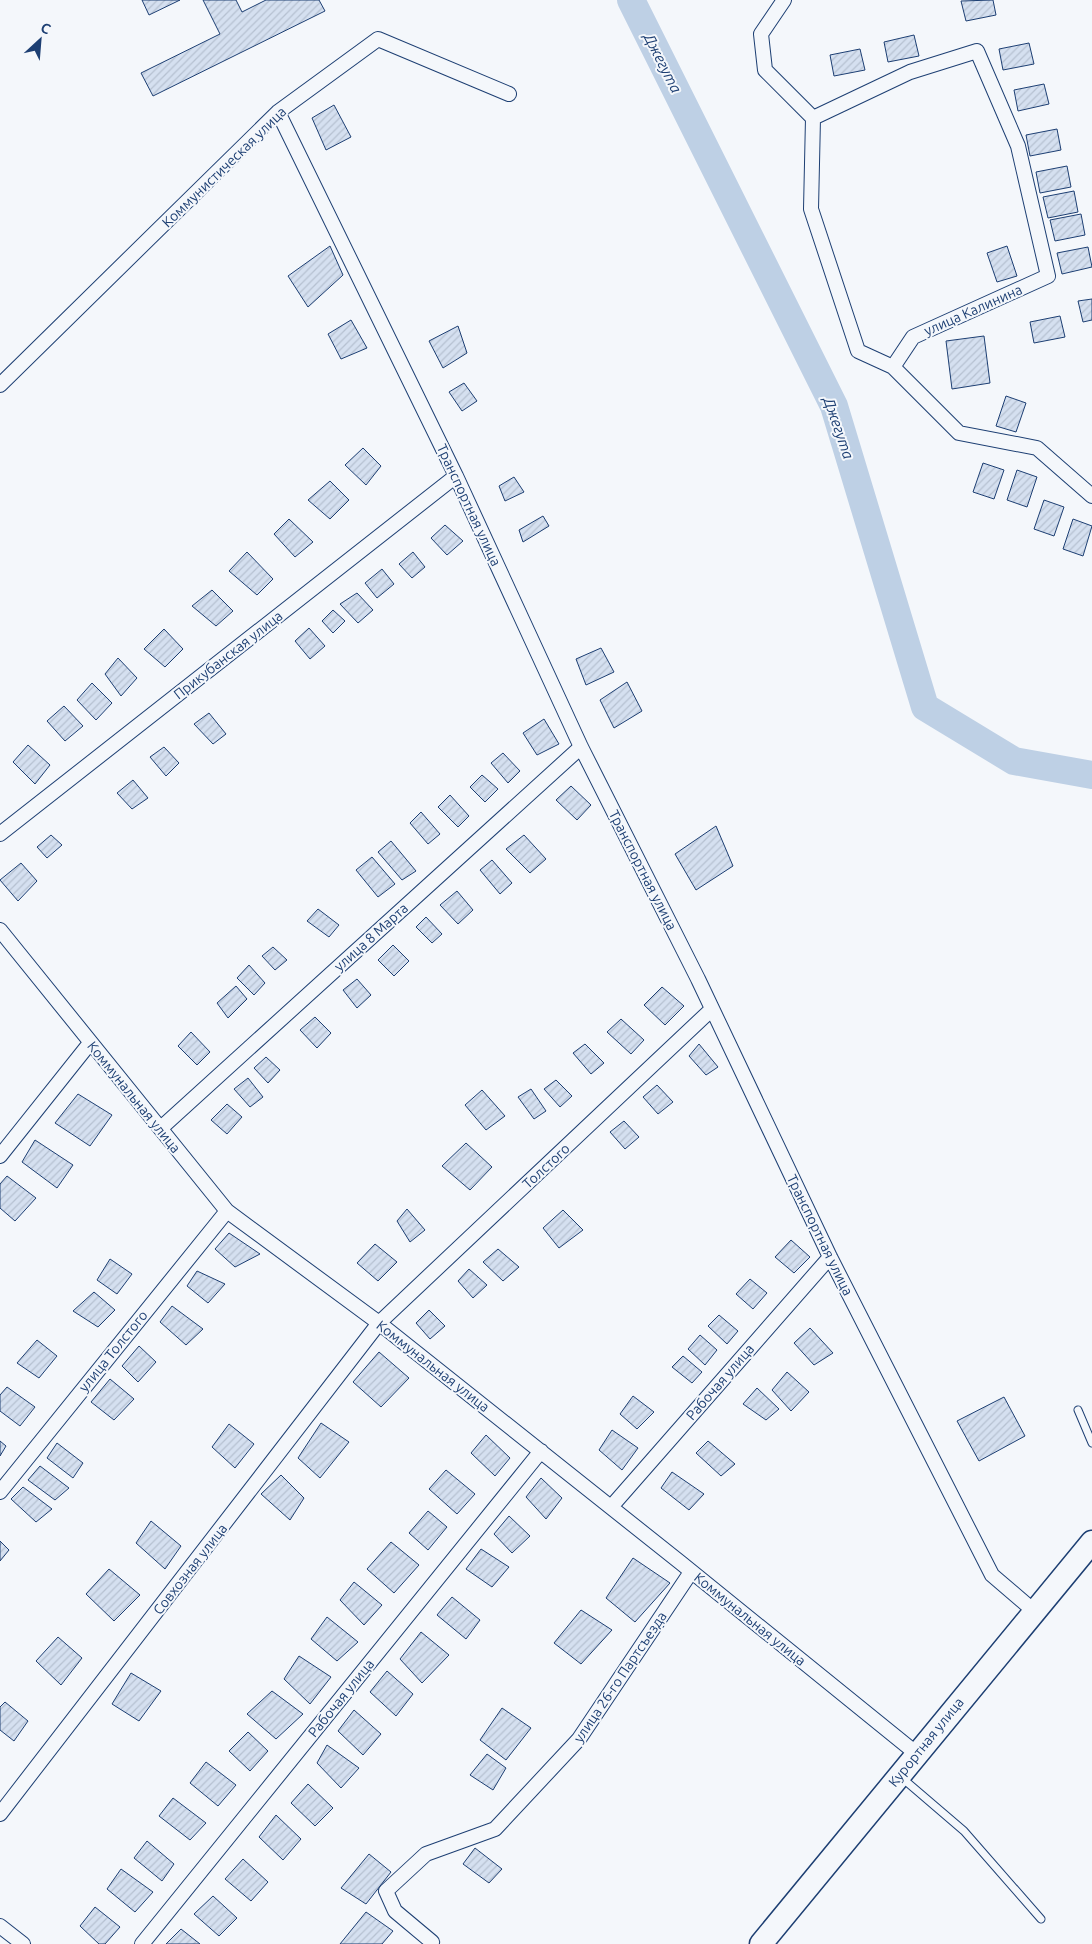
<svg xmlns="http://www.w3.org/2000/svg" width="1092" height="1944" font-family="Ubuntu,sans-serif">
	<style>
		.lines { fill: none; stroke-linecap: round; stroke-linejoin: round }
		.river { stroke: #bed0e5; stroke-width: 28 }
		.building { fill: url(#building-hatch); stroke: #1d3f73 }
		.lane-casing { stroke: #1d3f73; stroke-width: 9 }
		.street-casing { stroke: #1d3f73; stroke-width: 16 }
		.primary-casing { stroke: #1d3f73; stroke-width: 25 }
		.lane { stroke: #f4f7fb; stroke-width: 7 }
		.street { stroke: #f4f7fb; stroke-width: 14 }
		.primary { stroke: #f4f7fb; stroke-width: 22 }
		.labels { text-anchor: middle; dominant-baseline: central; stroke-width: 4; stroke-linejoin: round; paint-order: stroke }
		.street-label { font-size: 14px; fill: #1d3f73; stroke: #f4f7fb }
		.water-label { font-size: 15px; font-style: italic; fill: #1d3f73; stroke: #f4f7fb }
	</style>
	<defs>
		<pattern id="building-hatch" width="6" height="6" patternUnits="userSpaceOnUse" patternTransform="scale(1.25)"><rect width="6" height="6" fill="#d5e0f0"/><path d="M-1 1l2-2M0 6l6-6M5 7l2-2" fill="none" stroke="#b6c1d1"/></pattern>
	</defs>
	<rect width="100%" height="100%" fill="#f4f7fb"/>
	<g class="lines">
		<path class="river" d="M631,0L834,406L925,707L1014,761L1092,775"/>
	</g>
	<path class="building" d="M142,0H180L149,15Z
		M203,0H236L242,12L266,0H319L325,11L153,96L141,73L220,34Z
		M993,0L996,15L966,21L961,1Z
		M914,35L919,56L888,62L884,42Z
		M1029,43L1034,64L1003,70L999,49Z
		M860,49L865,70L834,76L830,55Z
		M1044,84L1049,104L1018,111L1014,90Z
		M334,105L351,137L326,150L312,118Z
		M1057,129L1061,150L1030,156L1026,135Z
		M1067,166L1071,187L1040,193L1036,172Z
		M1074,191L1078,212L1048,218L1043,197Z
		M1081,214L1085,235L1055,241L1050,220Z
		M330,246L343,275L308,307L288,276Z
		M1007,246L1017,276L997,282L987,253Z
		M1088,247L1092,267L1062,274L1057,253Z
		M1092,299V320L1083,322L1078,301Z
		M1060,316L1065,337L1034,343L1030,322Z
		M351,320L367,348L341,359L328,334Z
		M458,326L467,353L443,368L429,341Z
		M984,336L990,383L952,389L946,341Z
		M464,383L477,401L462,411L449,392Z
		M1006,396L1026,403L1016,432L996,426Z
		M363,448L381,466L366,485L345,465Z
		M983,463L1004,470L994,499L973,492Z
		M1017,470L1037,477L1027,507L1007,500Z
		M514,477L524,492L505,501L499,486Z
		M330,481L349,500L330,519L308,500Z
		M1044,500L1064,507L1054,536L1034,529Z
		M543,516L549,526L523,542L519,530Z
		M289,519L313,542L295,557L274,534Z
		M1073,519L1092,526L1083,556L1063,549Z
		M445,525L463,541L447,555L431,538Z
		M247,552L273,579L257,595L229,571Z
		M413,552L425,567L412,578L399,564Z
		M382,569L394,584L377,598L365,583Z
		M212,590L233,611L216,626L192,606Z
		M357,593L373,610L358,623L340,604Z
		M333,610L345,621L333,633L322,621Z
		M309,628L325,646L310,659L295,641Z
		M164,629L183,649L165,667L144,649Z
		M601,648L614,672L586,685L576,659Z
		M118,658L137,678L121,696L105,674Z
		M627,682L642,711L614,728L600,700Z
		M92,683L112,703L96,720L77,700Z
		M64,706L83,726L65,741L47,721Z
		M209,713L226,734L213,744L194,724Z
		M544,719L559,744L537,755L523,733Z
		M28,745L50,765L35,784L13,762Z
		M164,747L179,763L166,776L150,757Z
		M503,753L520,771L508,783L491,763Z
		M482,775L498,789L485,802L470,787Z
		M133,780L148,798L132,809L117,793Z
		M571,786L591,805L577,820L556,800Z
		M450,795L469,816L458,827L438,807Z
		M421,812L440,834L428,844L410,823Z
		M716,826L733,866L696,890L675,854Z
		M51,835L62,845L47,858L37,847Z
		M524,835L546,859L530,873L506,849Z
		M391,841L416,871L402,880L378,852Z
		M372,857L395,884L378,897L356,870Z
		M492,860L512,883L500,894L480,870Z
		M21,863L37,881L18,901L0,880Z
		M457,891L473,910L458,924L440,905Z
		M318,909L339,925L329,937L307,921Z
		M426,917L442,934L432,943L416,927Z
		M393,945L409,961L394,976L378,960Z
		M273,947L287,960L275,970L262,956Z
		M249,965L265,983L254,995L237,978Z
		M357,979L371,995L357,1008L343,990Z
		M236,986L247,999L228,1018L217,1003Z
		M662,987L684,1006L665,1025L644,1005Z
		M315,1017L331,1033L317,1048L300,1030Z
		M621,1019L644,1040L631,1054L607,1032Z
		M191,1032L210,1052L197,1065L178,1046Z
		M585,1044L604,1063L591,1074L573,1053Z
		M699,1044L718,1067L706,1075L689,1056Z
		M266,1057L280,1070L268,1083L254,1068Z
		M248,1078L263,1097L250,1107L234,1089Z
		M556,1080L572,1096L560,1107L544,1089Z
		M657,1085L673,1102L658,1114L643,1097Z
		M531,1089L546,1111L534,1119L518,1097Z
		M482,1090L505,1116L486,1130L465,1105Z
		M78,1094L112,1115L90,1146L55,1123Z
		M227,1104L242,1117L227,1134L211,1120Z
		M624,1121L639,1137L625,1149L610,1132Z
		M35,1140L73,1165L57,1188L22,1162Z
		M466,1143L492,1167L470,1190L442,1166Z
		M7,1176L36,1198L15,1221L0,1208V1184Z
		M407,1209L425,1230L410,1242L397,1221Z
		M563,1210L583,1230L559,1248L543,1228Z
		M229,1233L260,1254L235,1267L215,1249Z
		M791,1240L810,1257L794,1273L775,1257Z
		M375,1244L397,1262L378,1281L357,1263Z
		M498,1249L519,1267L503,1281L483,1262Z
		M110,1259L132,1274L117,1294L97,1280Z
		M469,1269L487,1285L473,1298L458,1281Z
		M197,1271L225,1284L208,1303L187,1286Z
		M750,1279L767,1293L753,1309L736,1294Z
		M94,1292L115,1310L98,1327L73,1311Z
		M172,1306L203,1329L186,1345L160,1322Z
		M429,1310L445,1326L430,1339L416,1323Z
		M719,1315L738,1331L727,1344L708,1326Z
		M810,1328L833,1353L814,1365L794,1343Z
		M700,1335L717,1350L705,1365L688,1349Z
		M37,1340L57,1356L39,1378L17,1363Z
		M139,1346L156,1362L138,1382L122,1366Z
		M379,1352L409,1378L381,1407L353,1382Z
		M683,1356L702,1372L692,1383L672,1367Z
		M787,1372L809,1392L791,1411L772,1390Z
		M110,1379L134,1399L114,1420L91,1402Z
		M7,1387L35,1407L20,1426L0,1411V1395Z
		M757,1388L779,1409L766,1420L743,1404Z
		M633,1396L654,1412L637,1429L620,1414Z
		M1004,1397L1025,1436L979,1461L957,1421Z
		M321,1423L349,1442L320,1478L298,1458Z
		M229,1424L254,1444L235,1468L212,1447Z
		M612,1430L638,1448L622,1470L599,1450Z
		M486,1435L510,1458L495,1476L471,1453Z
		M0,1441L6,1446L0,1456Z
		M708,1441L735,1464L721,1476L696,1453Z
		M57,1443L83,1463L73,1478L47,1458Z
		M40,1466L69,1488L55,1500L28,1480Z
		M446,1470L475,1494L457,1514L429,1489Z
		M672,1472L704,1494L689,1510L661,1488Z
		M281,1475L304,1498L290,1520L261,1494Z
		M541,1478L562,1498L546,1519L526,1497Z
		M23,1487L52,1509L36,1522L11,1499Z
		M428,1511L447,1527L428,1550L409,1533Z
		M509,1516L530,1536L512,1553L494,1534Z
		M151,1521L181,1546L165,1569L136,1543Z
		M0,1541L9,1550L0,1561Z
		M391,1542L419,1565L394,1593L367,1569Z
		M481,1549L509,1567L492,1587L466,1569Z
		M633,1558L670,1583L635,1622L606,1598Z
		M109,1569L140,1595L114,1621L86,1594Z
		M354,1582L382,1605L364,1625L340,1600Z
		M452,1597L480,1620L466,1639L437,1615Z
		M581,1610L612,1630L581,1664L554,1643Z
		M327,1617L358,1642L337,1661L311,1639Z
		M421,1632L449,1655L422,1683L400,1659Z
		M58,1637L82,1658L61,1685L36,1661Z
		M299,1656L331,1677L310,1704L284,1679Z
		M387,1671L413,1694L396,1716L370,1692Z
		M131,1673L161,1691L139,1721L112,1704Z
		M272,1691L303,1714L276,1739L247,1714Z
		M5,1702L28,1721L14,1741L0,1730V1707Z
		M502,1708L531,1728L506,1760L480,1740Z
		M354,1710L381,1734L363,1755L338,1731Z
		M248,1732L268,1751L250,1771L229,1751Z
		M327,1745L359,1768L341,1788L317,1763Z
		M487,1754L506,1768L493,1790L470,1775Z
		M206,1762L236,1785L218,1806L190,1783Z
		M308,1784L333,1808L315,1826L291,1803Z
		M173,1798L206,1823L190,1840L159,1816Z
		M276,1815L301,1839L283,1860L259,1837Z
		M147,1841L174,1864L162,1881L134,1858Z
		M475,1848L502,1869L489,1883L463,1864Z
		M369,1854L391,1872L366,1904L341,1888Z
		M243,1859L268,1882L251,1901L225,1879Z
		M121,1869L153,1892L135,1912L107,1889Z
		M213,1896L237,1918L219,1936L194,1914Z
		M95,1907L120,1927L105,1944H99L80,1926Z
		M366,1912L393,1931L382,1944H340Z
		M181,1929L200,1944H166Z"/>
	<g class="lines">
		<defs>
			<path id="lane" d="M1078,1410L1092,1443
				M901,1777L964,1831L1041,1919"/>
			<path id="street" d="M784,0L761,34L765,70L813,118L811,209L858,351L893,367
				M278,112L456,476L581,747L698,979L830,1257L992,1575L1034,1611
				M813,118L910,72L977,51L1018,146L1048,276L913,337L893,367L959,433L1037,448L1092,496
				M0,385L278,112L378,39L509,94
				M0,834L456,476
				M0,930L227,1211L379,1323L681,1563L917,1754
				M161,1128L581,747
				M0,1156L90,1043
				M0,1492L227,1211
				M611,1507L830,1257
				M0,1814L379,1323L712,1009
				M0,1926L23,1944
				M142,1944L541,1451
				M431,1944L432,1942L395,1911L386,1891L426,1854L495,1829L579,1739L691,1572"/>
			<path id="primary" d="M761,1944L1092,1542"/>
		</defs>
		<use href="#lane" class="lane-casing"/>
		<use href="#street" class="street-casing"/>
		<use href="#primary" class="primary-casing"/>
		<use href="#lane" class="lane"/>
		<use href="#street" class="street"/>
		<use href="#primary" class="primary"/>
	</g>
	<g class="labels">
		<g class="street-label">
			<text transform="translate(224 167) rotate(-44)">Коммунистическая улица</text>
			<text transform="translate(973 310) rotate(-24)">улица Калинина</text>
			<text transform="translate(469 505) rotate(65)">Транспортная улица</text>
			<text transform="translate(228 655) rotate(-38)">Прикубанская улица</text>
			<text transform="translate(643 870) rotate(63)">Транспортная улица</text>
			<text transform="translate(371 937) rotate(-42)">улица 8 Марта</text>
			<text transform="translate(134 1097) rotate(51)">Коммунальная улица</text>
			<text transform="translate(546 1166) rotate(-43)">Толстого</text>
			<text transform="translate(820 1235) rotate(64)">Транспортная улица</text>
			<text transform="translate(113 1351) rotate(-51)">улица Толстого</text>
			<text transform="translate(433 1366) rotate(38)">Коммунальная улица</text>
			<text transform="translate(720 1382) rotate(-49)">Рабочая улица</text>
			<text transform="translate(190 1569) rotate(-52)">Совхозная улица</text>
			<text transform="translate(750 1619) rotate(39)">Коммунальная улица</text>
			<text transform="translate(620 1677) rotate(-56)">улица 26-го Партсъезда</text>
			<text transform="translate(341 1698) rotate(-51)">Рабочая улица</text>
			<text transform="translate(926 1742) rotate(-51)">Курортная улица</text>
		</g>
		<g class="water-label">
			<text transform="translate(663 63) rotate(63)">Джегута</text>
			<text transform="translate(839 428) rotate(71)">Джегута</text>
		</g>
	</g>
	<g transform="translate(40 40) rotate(26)" stroke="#f4f7fb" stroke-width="4" paint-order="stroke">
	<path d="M0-4L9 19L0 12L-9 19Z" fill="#1d3f73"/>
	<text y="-8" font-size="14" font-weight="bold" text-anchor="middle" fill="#1d3f73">С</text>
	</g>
</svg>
